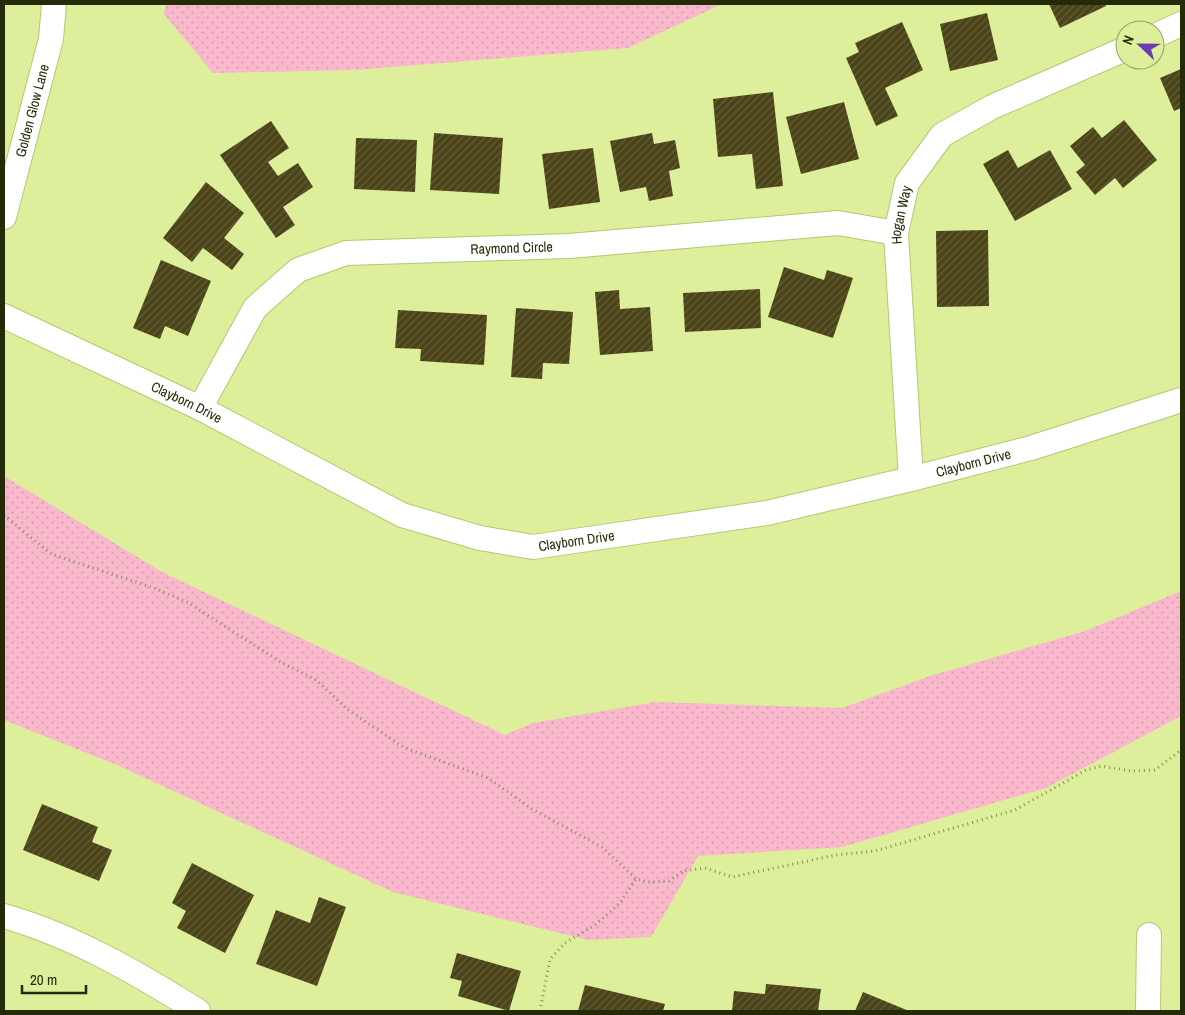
<svg xmlns="http://www.w3.org/2000/svg" width="1185" height="1015" font-family="'Archivo Narrow',sans-serif">
	<style>
		.grass { fill: url(#grass-dots) }
		.building { fill: url(#building-hatch) }
		.lines { fill: none; stroke-linecap: round; stroke-linejoin: round }
		.minor-casing { stroke: #b6c774; stroke-width: 26 }
		.path { stroke: #828e52; stroke-width: 3; stroke-dasharray: 1 4; stroke-linecap: butt }
		.minor { stroke: #fff; stroke-width: 24 }
		.labels { text-anchor: middle; dominant-baseline: central; stroke-width: 5; stroke-linejoin: round; paint-order: stroke }
		.street-label { font-size: 14px; fill: #252b08; stroke: #ddef9b }
	</style>
	<defs>
		<pattern id="grass-dots" width="8" height="8" patternUnits="userSpaceOnUse" patternTransform="scale(1.25)"><rect width="8" height="8" fill="#f9b8cc"/><path d="M2 2h.1M6 6h.1" fill="none" stroke="#d59eae" stroke-width="1.8" stroke-linecap="round"/></pattern>
		<pattern id="building-hatch" width="6" height="6" patternUnits="userSpaceOnUse" patternTransform="scale(1.25)"><rect width="6" height="6" fill="#4c4419"/><path d="M-1 1l2-2M0 6l6-6M5 7l2-2" fill="none" stroke="#635d38"/></pattern>
	</defs>
	<rect width="100%" height="100%" fill="#ddef9b"/>
	<path class="grass" d="M166,4H722L628,48L355,70L213,73L164,14Z
		M4,476L162,572L505,735L533,723L655,702L842,708L930,676L1085,631L1181,591V716L1046,788L842,847L698,856L651,937L588,940L393,892L117,765L4,720Z"/>
	<path class="building" d="M1049,4H1105L1106,6L1060,28Z
		M987,13L998,60L950,71L940,24Z
		M902,22L923,70L885,88L898,116L876,126L846,58L859,52L855,43Z
		M1181,69V108L1174,111L1160,78Z
		M773,92L783,186L756,189L752,154L718,157L713,99Z
		M844,102L859,159L801,174L786,117Z
		M1124,120L1157,160L1123,188L1115,178L1095,195L1076,172L1085,165L1070,146L1093,127L1102,138Z
		M271,121L289,148L268,162L278,176L298,163L313,187L283,207L295,225L276,238L220,155Z
		M434,133L503,138L499,194L430,190Z
		M652,133L654,144L675,140L680,168L669,171L673,196L649,201L646,187L620,192L610,141Z
		M356,138L417,140L415,192L354,189Z
		M593,148L600,202L549,209L542,154Z
		M1008,150L1018,168L1050,150L1072,189L1015,221L983,164Z
		M206,182L244,213L224,238L244,254L232,270L203,248L192,262L163,238Z
		M988,230L989,306L937,307L936,231Z
		M161,260L211,281L188,336L165,326L160,339L133,328Z
		M784,267L824,280L827,270L853,278L833,338L768,317Z
		M760,289L761,328L685,332L683,293Z
		M619,290L620,309L650,307L653,351L600,355L595,292Z
		M516,308L573,312L569,364L543,363L542,379L511,377Z
		M398,310L487,315L484,365L420,361L421,349L395,348Z
		M42,804L98,827L92,842L112,850L99,881L23,850Z
		M192,863L254,895L225,953L177,928L186,911L172,903Z
		M319,897L346,907L317,986L256,964L276,910L310,923Z
		M457,953L521,971L509,1011L458,996L462,981L450,978Z
		M766,984L821,989L818,1011H732L734,991L765,994Z
		M585,985L665,1004L663,1011H578Z
		M863,992L909,1011H855Z"/>
	<g class="lines">
		<defs>
			<g id="minor">
				<path d="M1155,36L1181,24"/>
				<path id="s1" d="M4,217L51,39L54,4"/>
				<path id="s2" d="M4,316L200,408L402,515L480,538L533,547L767,513L911,479L1031,448L1181,400"/>
				<path id="s3" d="M200,408L255,308L298,270L346,253L569,246L838,223L896,233"/>
				<path id="s4" d="M911,479L896,233L907,183L942,135L992,107L1125,49"/>
				<path d="M4,916C74,936 137,973 198,1011"/>
				<path d="M1148,1011L1149,935"/>
			</g>
		</defs>
		<use href="#minor" class="minor-casing"/>
		<path class="path" d="M4,515L51,554L154,588L187,602L279,661L316,680L347,709L405,748L488,778L532,809L602,847L636,879L647,882L669,881L683,871L705,868L732,877L836,855L875,851L1015,810L1086,770L1101,766L1132,771L1155,770L1181,750
			M540,1011L550,959L565,943L595,925L619,904L636,879"/>
		<use href="#minor" class="minor"/>
	</g>
	<g class="labels">
		<g class="street-label">
			<text stroke="none"><textPath href="#s1" startOffset="110">Golden Glow Lane</textPath></text>
			<text stroke="none"><textPath href="#s4" startOffset="265">Hogan Way</textPath></text>
			<text stroke="none"><textPath href="#s3" startOffset="388">Raymond Circle</textPath></text>
			<text stroke="none"><textPath href="#s2" startOffset="202">Clayborn Drive</textPath></text>
			<text stroke="none"><textPath href="#s2" startOffset="1029">Clayborn Drive</textPath></text>
			<text stroke="none"><textPath href="#s2" startOffset="624">Clayborn Drive</textPath></text>
		</g>
	</g>
	<rect width="1185" height="1015" fill="none" stroke="#252b08" stroke-width="10"/>
	<g transform="translate(1140 45) rotate(292)"><circle r="24" fill="#ddef9b" stroke="#93a160"/>
	<path d="M0-4L9 19L0 12L-9 19Z" fill="#6c3ab1"/>
	<text y="-8" font-size="14" font-weight="bold" text-anchor="middle" fill="#252b08">N</text>
	</g>
	<path d="M22 985v8h64v-8" fill="none" stroke="#252b08" stroke-width="2.5"/>
	<text x="30" y="985" font-size="15" fill="#252b08" stroke="#ddef9b" stroke-width="4" paint-order="stroke">20 m</text>
</svg>
